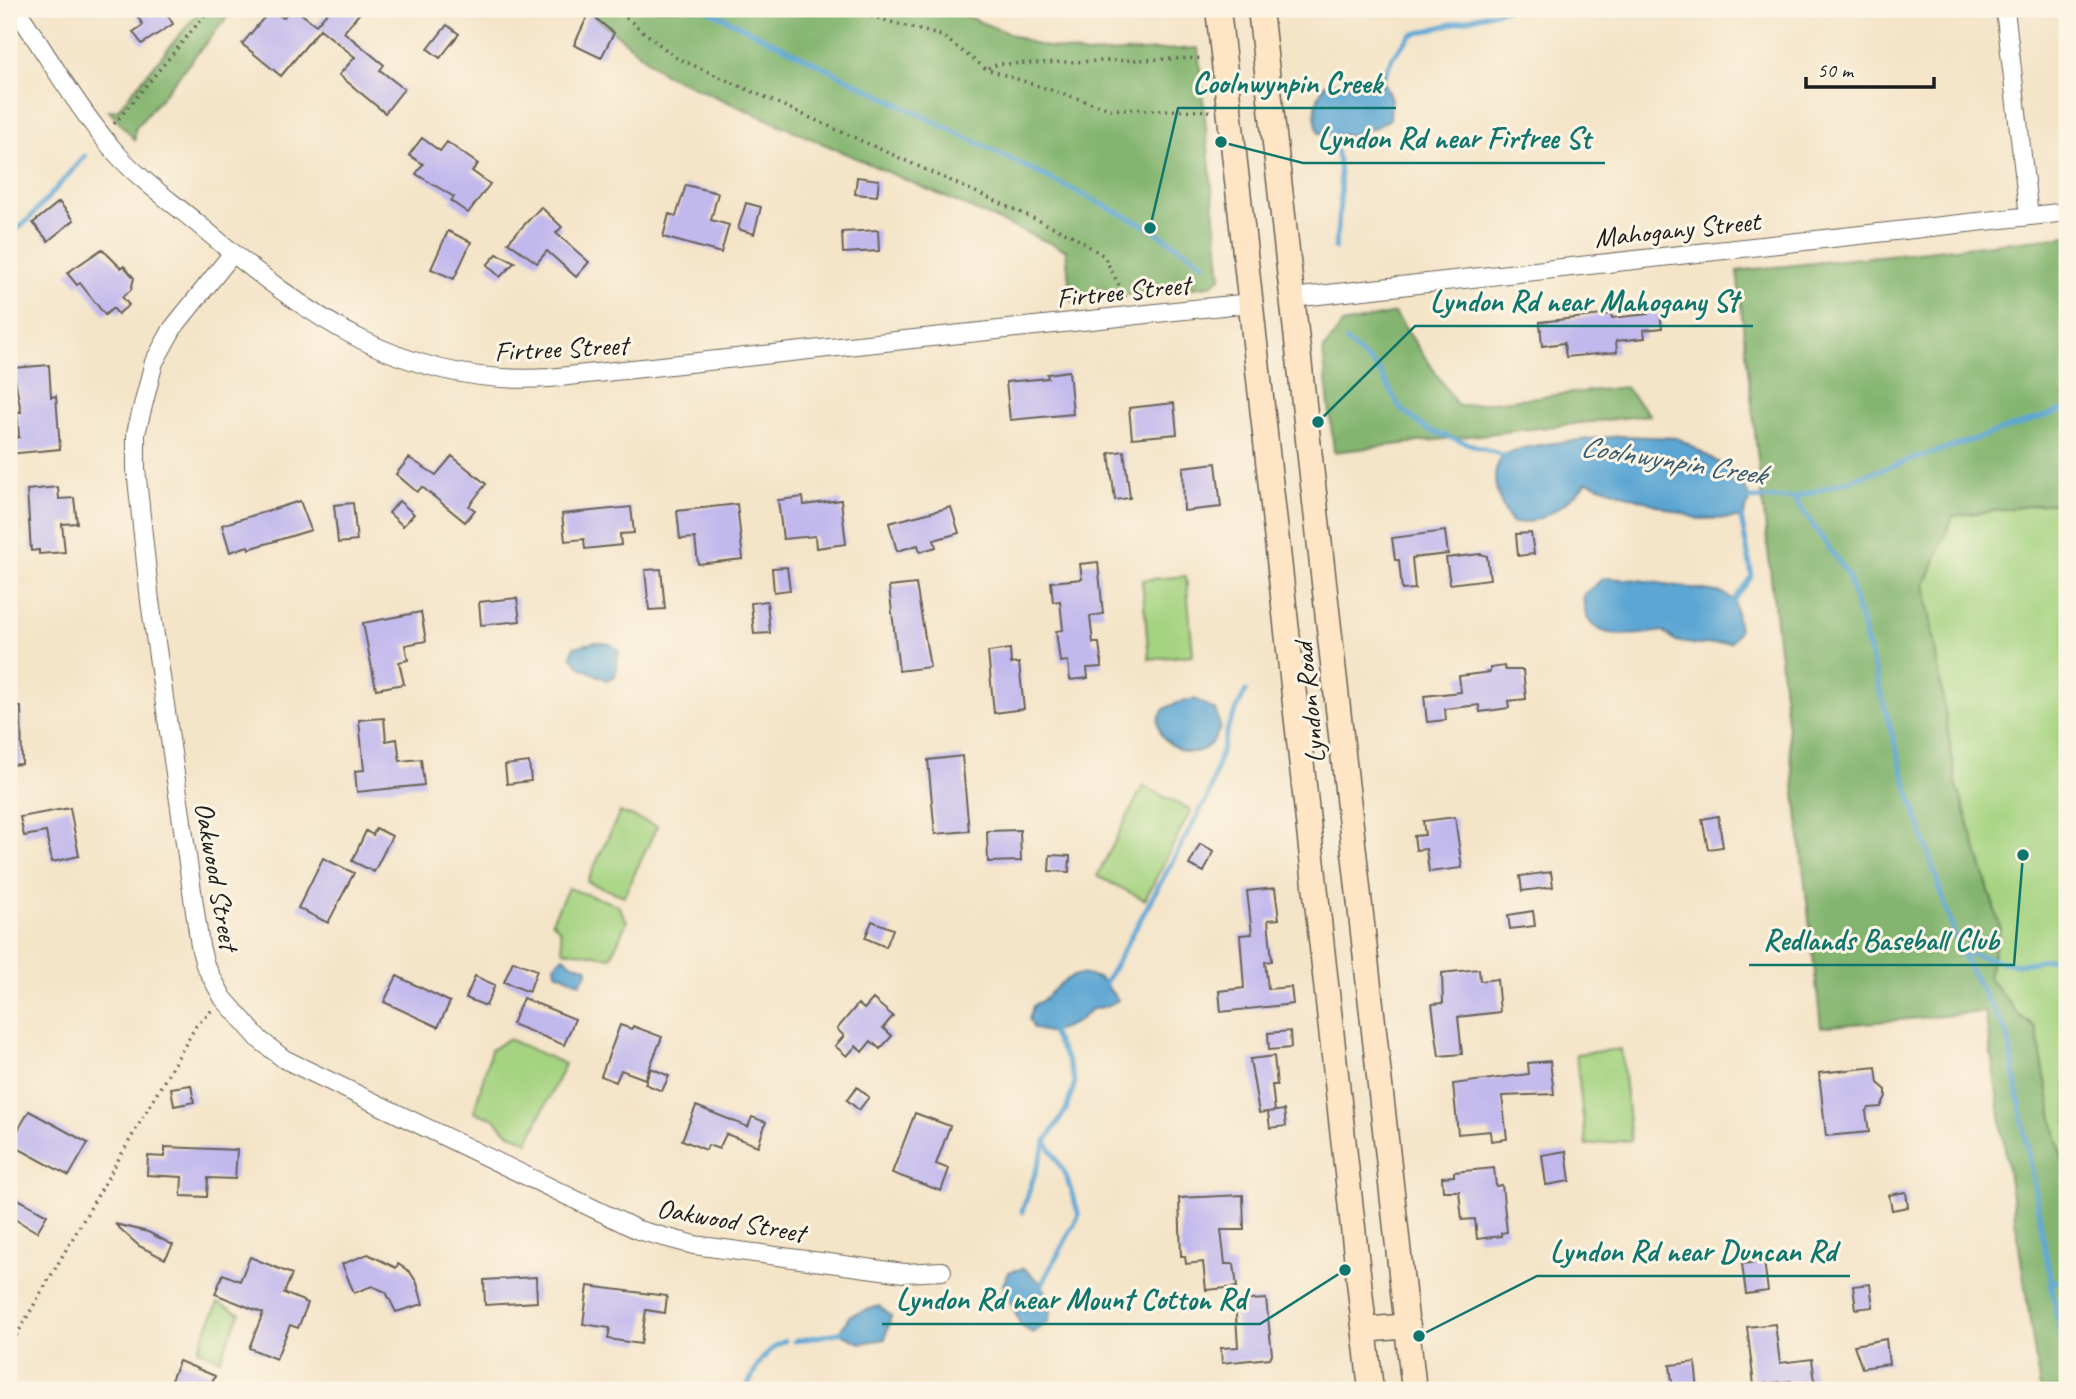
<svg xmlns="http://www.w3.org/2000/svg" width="2076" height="1399" font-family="Caveat,sans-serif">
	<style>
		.green { fill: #a5d381; stroke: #60784e; stroke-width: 2 }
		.forest { fill: #84b56f; stroke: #506846; stroke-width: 2 }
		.water { fill: #5ba6d3; stroke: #3c6178; stroke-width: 2 }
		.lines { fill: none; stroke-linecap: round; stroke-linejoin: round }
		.stream { stroke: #5ba6d3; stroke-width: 5 }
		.building { fill: #c1b8ed }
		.street-casing { stroke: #686258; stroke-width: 20 }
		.secondary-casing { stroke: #686258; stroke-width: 27 }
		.path { stroke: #686258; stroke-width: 3.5; stroke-dasharray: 2 5; stroke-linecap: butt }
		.street { stroke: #fff; stroke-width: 18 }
		.secondary { stroke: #fde5c5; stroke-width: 24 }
		.labels { text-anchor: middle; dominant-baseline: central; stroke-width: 6; stroke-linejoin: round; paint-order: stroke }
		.street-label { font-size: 28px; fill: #1c1c1c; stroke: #fcf5e5 }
		.water-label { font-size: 30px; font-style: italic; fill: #385a6e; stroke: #fcf5e5 }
		.leader { fill: none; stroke: #0f766e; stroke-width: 2.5 }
		.callout-dot { fill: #0f766e; stroke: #fcf5e5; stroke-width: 2.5 }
		.callout-label { font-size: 30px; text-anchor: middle; font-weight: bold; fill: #0f766e; stroke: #fcf5e5; stroke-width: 6; stroke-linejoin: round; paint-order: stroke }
	</style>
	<rect width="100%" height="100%" fill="#fcf5e5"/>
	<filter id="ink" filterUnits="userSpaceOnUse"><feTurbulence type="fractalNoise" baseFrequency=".0143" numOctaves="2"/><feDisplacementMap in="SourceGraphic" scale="14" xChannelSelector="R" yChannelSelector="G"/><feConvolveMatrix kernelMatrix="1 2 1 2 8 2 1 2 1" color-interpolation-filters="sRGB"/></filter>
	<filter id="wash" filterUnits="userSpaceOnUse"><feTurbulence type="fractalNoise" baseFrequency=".00686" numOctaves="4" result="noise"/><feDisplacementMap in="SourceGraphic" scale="28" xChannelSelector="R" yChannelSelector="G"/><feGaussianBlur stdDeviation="1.57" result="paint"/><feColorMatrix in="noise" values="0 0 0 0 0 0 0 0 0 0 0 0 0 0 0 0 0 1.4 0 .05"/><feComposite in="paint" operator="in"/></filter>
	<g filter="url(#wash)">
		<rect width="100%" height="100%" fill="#f4e4c8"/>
		<path class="green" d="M2067,501V1176L2056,1134L2036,1029L2016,1012L1988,977L2000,927L1956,782L1925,585L1953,516Z
			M1186,576L1193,655L1149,659L1142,580Z
			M1143,786L1191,810L1145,900L1097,876Z
			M620,812L657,826L624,896L587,882Z
			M568,888L618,905L627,921L611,957L563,950L560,930L552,921Z
			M508,1039L565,1064L528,1142L506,1131L495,1119L474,1112L491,1050Z
			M1621,1049L1631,1140L1586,1145L1576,1054Z
			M218,1303L240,1313L220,1359L198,1349Z"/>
		<path class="forest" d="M201,9H234L135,129V140L108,110H117Z
			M586,9H949L1037,45L1086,54L1198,48L1221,277L1209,286L1071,301L1066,250L664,74Z
			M2067,236V501L1953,516L1925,585L1956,782L2000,927L1988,977L2016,1012L2036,1029L2056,1134L2067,1176V1388L2040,1390L1985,1012L1821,1027L1737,271Z
			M1395,313L1458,406L1625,387L1650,415L1334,452L1323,351L1342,324Z"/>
		<path class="water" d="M1356,81H1383L1391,99L1390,119C1367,134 1347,138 1319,133C1312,113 1315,102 1325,84Z
			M1622,436L1678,438L1739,475L1750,499L1743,518L1699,519L1587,482C1568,503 1541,526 1511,523C1500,503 1486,477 1503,456C1513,444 1603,438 1622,436Z
			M1604,578L1639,580L1723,593L1734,600L1739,630L1731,642L1698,645L1676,641L1663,631C1631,636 1579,644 1584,594Z
			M595,642L610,644L619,650L615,676L607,680L582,668L571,656L574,647Z
			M1195,699L1216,711L1220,727C1201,782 1140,733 1164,710C1171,703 1185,701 1195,699Z
			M563,956L573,964L587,967V973L580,983L556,972L555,964Z
			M1080,974L1100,978L1118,1000L1107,1006L1090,1010L1079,1021L1052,1033L1034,1029L1029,1019L1033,1006C1056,995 1052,982 1080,974Z
			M1024,1268L1042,1284L1052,1304L1048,1322L1033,1333L1021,1326L1003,1285L1008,1272Z
			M879,1306L891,1316L885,1339L861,1343L839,1333L850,1315Z"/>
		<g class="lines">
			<path class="stream" d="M706,9L1150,228L1205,264
				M1380,84L1393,56L1411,35L1506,9
				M1334,132L1331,135C1346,170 1340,211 1335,248
				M9,236L28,220L85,156
				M1346,341L1378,369L1401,409L1428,430L1508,457
				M1794,498L1848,575L1901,766L1960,952L2008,1036L2067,1374
				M1745,499L1794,498L2067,409
				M1734,600L1752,576L1740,512
				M1961,952L2016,965L2067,956
				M1103,987L1209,795L1229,724L1246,691
				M1022,1212L1046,1141L1066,1110L1075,1082L1068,1062L1052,1033L1055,1029
				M2051,1281L2067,1283
				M1042,1284L1079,1215L1066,1176L1046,1141
				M795,1341L843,1332
				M746,1390C755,1369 763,1351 785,1341"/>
		</g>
		<g id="blocks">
			<path class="building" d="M133,9H164L173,24L142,44L133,32L143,25Z
				M271,9L283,18L291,9H295L316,25L330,9H363L344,32L384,65L380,70L404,89L385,113L339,75L355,57L320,29L281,76L242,44Z
				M589,13L614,33L601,58L574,45Z
				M447,25L459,34L440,58L428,49Z
				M422,138L440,151L447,142L478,164L472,171L490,184L468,213L451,201L454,197L416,174L423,164L409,155Z
				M857,177L879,180L877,196L855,194Z
				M686,185L718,193L711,220L729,225L721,253L663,237L669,214L676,216Z
				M59,202L74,220L48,241L33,223Z
				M746,203L761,207L754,234L738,229Z
				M541,207L562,227L556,233L589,262L576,277L547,251L537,263L508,242Z
				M878,230L879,251L843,253L842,232Z
				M448,231L471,242L454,279L431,269Z
				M102,249L121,268L124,266L134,278L131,290L122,297L129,305L118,314L113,308L105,315L80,283L77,285L67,273Z
				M497,254L515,262L500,277L487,265Z
				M1659,305L1662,328L1644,330L1645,338L1616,341L1617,352L1566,357L1564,343L1542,346L1540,322L1611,314L1612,318L1648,314L1647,307Z
				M49,365L51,397L56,396L60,449L9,454V438L19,437L17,412H21L13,368Z
				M1069,371L1073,414L1010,420L1006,382L1048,378L1047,374Z
				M1174,403L1177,434L1132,438L1129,408Z
				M1124,451L1130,498L1115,500L1109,453Z
				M452,456L486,484L469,506L475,510L465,522L422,487L417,492L396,474L409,458L436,475Z
				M1216,463L1221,507L1184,511L1183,467Z
				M58,487L59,499L74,498L77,523L62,524L65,552L39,554V550L31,551L27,490Z
				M803,497L804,505L841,500L846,544L816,548L815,536L783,539L778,500Z
				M300,501L311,530L249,549L248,546L230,552L222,525Z
				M399,501L414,514L403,526L389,513Z
				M353,503L357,541L338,543L334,505Z
				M737,504L743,559L698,564L695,538L680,539L677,511Z
				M631,507L634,533L620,534L621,545L585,549L584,539L565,541L562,514Z
				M951,507L959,533L934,540L936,547L920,552L918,545L897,551L889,523Z
				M1445,531L1448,554L1412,558L1415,589L1402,590L1399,560H1395L1392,538Z
				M1531,533L1534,554L1518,556L1516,534Z
				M1481,554L1487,556L1490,579L1450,584L1446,558Z
				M1098,562L1103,614L1090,616L1093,643H1099L1102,667L1087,668L1088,678L1070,680L1068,661L1060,662L1056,631L1063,630L1060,601L1053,602L1051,582L1082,579L1080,564Z
				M787,567L790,590L774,592L772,568Z
				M661,569L665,609L649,610L645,570Z
				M916,584L930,667L899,671L889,587Z
				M517,598L520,621L481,625L479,602Z
				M767,601L770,633L754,634L751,603Z
				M421,612L426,641L405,645L408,660L399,662L404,684L376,689L363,623Z
				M1010,649L1011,664L1019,663L1024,709L994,713L988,652Z
				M1504,666L1505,670H1523L1526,699L1508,701L1509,708L1480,712L1479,705L1445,709L1446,720L1427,722L1424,696L1461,692L1459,676L1490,672V668Z
				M9,707H21L22,764L9,765Z
				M384,718L386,741L397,739L400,761L421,759L424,785L357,792L355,771L364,770L359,720Z
				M962,756L969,831L935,834L928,760Z
				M529,762L531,781L507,784L505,765Z
				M70,808L79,856L52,862L46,832L24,836L20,817Z
				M1718,816L1723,847L1708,849L1702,819Z
				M1455,817L1462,868L1429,872L1426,849L1416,850L1414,836L1425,835L1423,821Z
				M376,828L392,836L374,872L352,861L366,831L373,835Z
				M1020,830L1021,861L988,862L987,831Z
				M1200,844L1214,851L1204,872L1189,865Z
				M1050,855L1070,856L1069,872L1049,871Z
				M323,858L354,873L328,923L298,908Z
				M1551,872L1553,887L1522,891L1520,876Z
				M1275,888L1279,919L1268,920L1272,961L1265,962L1268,989L1291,987L1293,1004L1221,1012L1219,991L1244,988L1240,935L1252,934L1247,891Z
				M1533,911L1535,926L1510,929L1508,915Z
				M872,921L893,929L886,947L865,938Z
				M513,961L537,970L529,992L504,982Z
				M1479,969L1480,981L1497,979L1500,1012L1458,1017L1462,1054L1439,1056L1432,1004L1443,1003L1442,973Z
				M397,976L450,1002L438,1027L384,1002Z
				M475,976L495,985L486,1006L466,998Z
				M523,998L575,1019L564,1045L512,1024Z
				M873,999L893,1016L883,1028L892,1036L880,1049L871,1041L862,1052L856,1046L847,1056L835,1046L844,1036L837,1029L858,1004L864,1009Z
				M620,1025L632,1029L633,1026L662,1037L645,1079L621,1070L616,1082L601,1076Z
				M1290,1031L1291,1048L1269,1050L1268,1033Z
				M1274,1056L1277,1085H1272L1275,1111L1259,1113L1250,1059Z
				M1550,1061L1554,1094L1502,1096L1507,1139L1491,1141L1490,1131L1458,1134L1453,1084L1529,1074L1528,1063Z
				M1876,1067L1878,1083L1886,1090V1096L1881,1107L1869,1108L1866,1112L1869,1132L1826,1136L1819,1073Z
				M651,1068L669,1076L662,1091L645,1084Z
				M191,1085L194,1102L174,1106L171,1088Z
				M857,1087L869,1097L859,1110L847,1100Z
				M696,1106L748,1127L752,1117L766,1122L758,1146L726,1134L719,1149L708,1145L706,1150L682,1140Z
				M1284,1110L1286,1126L1270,1128L1268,1112Z
				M29,1111L88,1143L69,1176L10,1144Z
				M915,1113L950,1126L936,1164L949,1169L941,1191L892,1173Z
				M165,1147L237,1150L235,1179L208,1178L207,1197L181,1196L182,1177L147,1175L148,1156L165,1157Z
				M1566,1151L1570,1181L1546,1185L1542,1155Z
				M1494,1168L1496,1186L1502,1185L1507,1232L1501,1233V1236L1477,1239L1475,1219L1462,1220L1459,1191H1443L1442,1177L1454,1176V1172Z
				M1906,1192L1908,1207L1892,1210L1889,1195Z
				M9,1194L47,1215L37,1232L9,1216Z
				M1243,1195L1244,1230H1221L1225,1264H1234L1237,1287L1206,1290L1203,1262L1186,1264L1185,1256H1181L1179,1198Z
				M115,1224L148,1232L173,1245L165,1259L139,1246Z
				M368,1254L396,1268L398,1264L410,1272L417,1283L423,1304L396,1312L386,1292L372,1286L354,1293L342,1264Z
				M250,1257L292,1274L284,1293L308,1303L298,1328L290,1325L276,1359L249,1348L263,1313L215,1294L223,1274L240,1281Z
				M1764,1261L1768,1291L1746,1294L1742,1264Z
				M536,1277L537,1302L485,1305L484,1280Z
				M1870,1284L1873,1307L1856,1309L1853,1286Z
				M588,1286L667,1296L665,1313L646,1310L641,1344L608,1339L610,1328L583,1324Z
				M1266,1299L1272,1354L1270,1358L1222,1363L1221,1348L1238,1347L1235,1301Z
				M1775,1324L1780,1363L1812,1359L1815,1382L1791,1388V1381L1754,1385L1747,1327Z
				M1886,1339L1889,1364L1862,1368L1854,1345Z
				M179,1361L215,1376L209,1390H181L169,1385Z
				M1695,1362L1698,1390H1673L1670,1365Z"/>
		</g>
	</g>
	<g filter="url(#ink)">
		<use href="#blocks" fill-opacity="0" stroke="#686258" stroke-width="2"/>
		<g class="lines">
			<defs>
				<path id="street" d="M16,9C48,56 78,109 116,153C141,181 175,204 204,229C309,317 405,387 549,378L1250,303
					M2005,9L2029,216
					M233,253L173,328L154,362L136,433V469L150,601L200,946L205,965L223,998L260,1040L284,1059L638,1230L694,1245L904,1273L942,1271
					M1292,298L2067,212"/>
				<path id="secondary" d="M1218,9L1371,1390
					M1260,9L1414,1390
					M1365,1330L1408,1326"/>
			</defs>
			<use href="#street" class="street-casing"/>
			<use href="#secondary" class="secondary-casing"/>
			<path class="path" d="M615,9L675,57L1071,235L1104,256L1127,301
				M844,9L942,36L986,69L1110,109L1210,111
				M988,68L999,64L1204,58
				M114,124L210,9
				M9,1348L196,1026L212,1010"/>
			<use href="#street" class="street"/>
			<use href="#secondary" class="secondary"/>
		</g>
	</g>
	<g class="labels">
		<g class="street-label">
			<text transform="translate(1677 229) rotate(-6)">Mahogany Street</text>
			<text transform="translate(1123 291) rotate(-6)">Firtree Street</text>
			<text transform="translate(561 348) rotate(-3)">Firtree Street</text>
			<text transform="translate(1309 703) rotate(-96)">Lyndon Road</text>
			<text transform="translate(217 876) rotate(80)">Oakwood Street</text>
			<text transform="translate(731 1220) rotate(10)">Oakwood Street</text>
		</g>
		<g class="water-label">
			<text transform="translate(1673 460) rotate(9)">Coolnwynpin Creek</text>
		</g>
	</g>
	<path class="leader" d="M1150 228L1178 108H1396M1221 142L1303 163H1605M1318 422L1415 326H1753M2023 855L2014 965H1749M1419 1336L1537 1276H1850M1345 1270L1260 1324H882"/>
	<g class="callout-dot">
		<circle cx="1150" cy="228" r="7"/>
		<circle cx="1221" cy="142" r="7"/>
		<circle cx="1318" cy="422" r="7"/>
		<circle cx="2023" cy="855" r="7"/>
		<circle cx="1419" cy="1336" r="7"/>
		<circle cx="1345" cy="1270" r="7"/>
	</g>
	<g class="callout-label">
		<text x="1287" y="93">Coolnwynpin Creek</text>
		<text x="1454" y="148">Lyndon Rd near Firtree St</text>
		<text x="1584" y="311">Lyndon Rd near Mahogany St</text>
		<text x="1881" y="950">Redlands Baseball Club</text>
		<text x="1693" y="1261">Lyndon Rd near Duncan Rd</text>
		<text x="1071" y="1309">Lyndon Rd near Mount Cotton Rd</text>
	</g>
	<rect width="2076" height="1399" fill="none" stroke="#fcf5e5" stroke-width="35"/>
	<path d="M1806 77v10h128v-10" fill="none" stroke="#1c1c1c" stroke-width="3.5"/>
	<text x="1817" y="77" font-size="21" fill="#1c1c1c" stroke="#fcf5e5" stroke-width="5" paint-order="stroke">50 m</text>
</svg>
